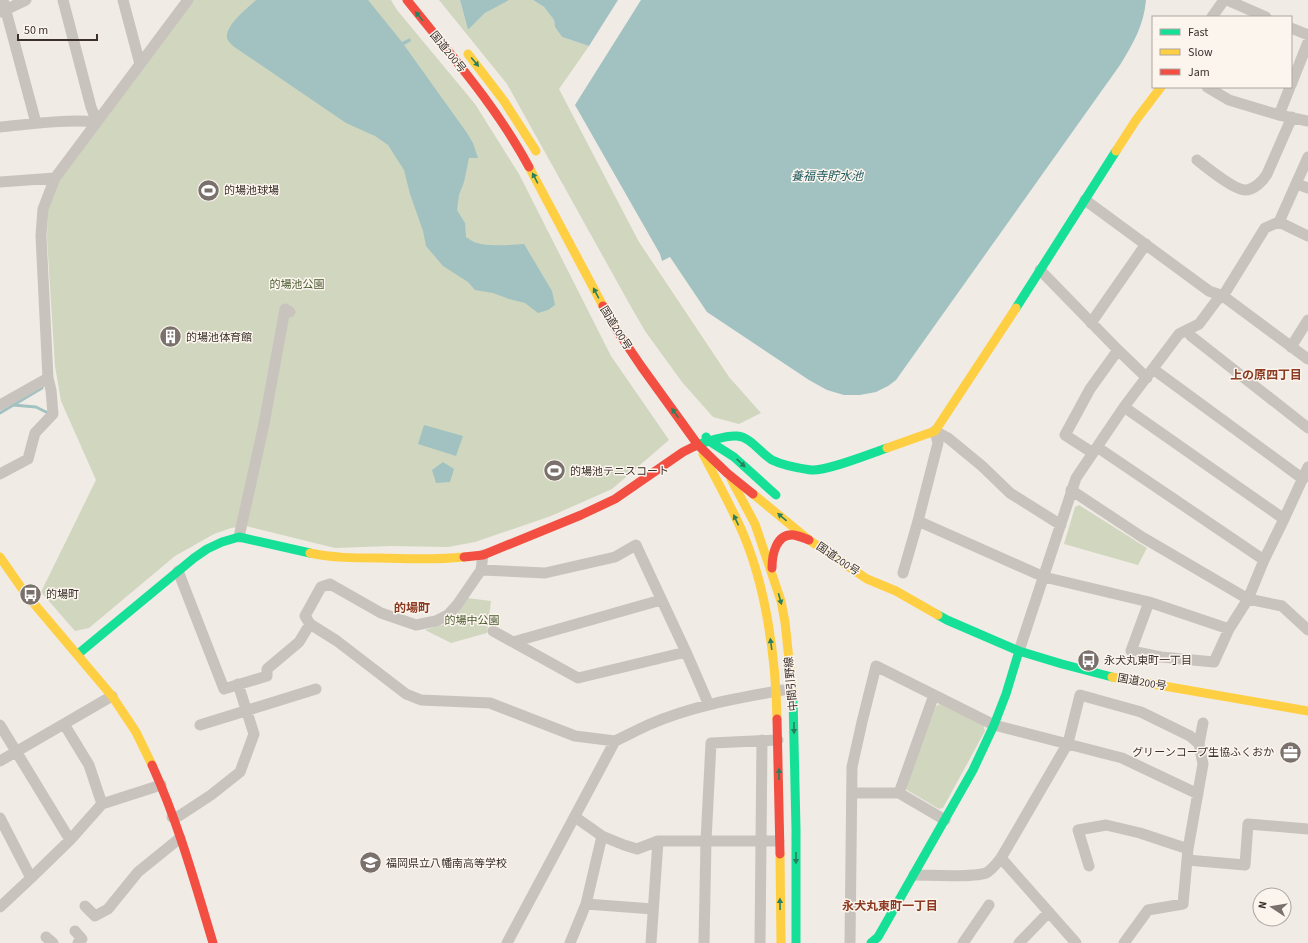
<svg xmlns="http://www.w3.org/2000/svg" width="1308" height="943" font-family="'Source Sans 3','Noto Sans JP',sans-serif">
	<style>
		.green { fill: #d1d6bf }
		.water { fill: #a1c2c1 }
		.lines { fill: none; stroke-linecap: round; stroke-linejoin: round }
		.stream { stroke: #a1c2c1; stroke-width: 3 }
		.street { stroke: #c9c3be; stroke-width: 11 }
		.fast { stroke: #16e098; stroke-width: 9 }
		.slow { stroke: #ffcf43; stroke-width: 9 }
		.jam { stroke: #f24e42; stroke-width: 9 }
		.oneway { fill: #2a7f5c }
		.labels { text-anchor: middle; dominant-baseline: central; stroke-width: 3; stroke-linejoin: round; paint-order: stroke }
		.street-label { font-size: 11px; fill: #3b302b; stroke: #fbf5ee }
		.poi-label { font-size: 11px; fill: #3b302b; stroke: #fbf5ee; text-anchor: start }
		.park-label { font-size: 11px; fill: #4a5a2e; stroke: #fbf5ee }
		.water-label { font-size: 12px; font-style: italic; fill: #1f5a5e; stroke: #fbf5ee }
		.neighbourhood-label { font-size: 12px; font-weight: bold; fill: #8c3b22; stroke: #fbf5ee }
	</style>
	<rect width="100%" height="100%" fill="#f0ebe5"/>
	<path class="green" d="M193,0H391L397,10L475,104L519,174L611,356L669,440L612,489L551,516L475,542L448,547L391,546L335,548L246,526L231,528L214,534L175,556L89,628L75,631L41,592L96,480L61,401L55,366L47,239L48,206L58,181Z
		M439,0H460L468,30L485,13L501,3L509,0H533L544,7L554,20L555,27L562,37L589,46L559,89L639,242L729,377L761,413L739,424L713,417L682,382L645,331L630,305L507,84Z
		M1079,505L1147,548L1138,565L1064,544L1075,507Z
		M467,598L491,601L487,633L451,643L425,630L451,622Z
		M940,704L983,724L985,731L943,808L939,809L907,790L905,786L936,706Z"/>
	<path class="water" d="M256,0H368L402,42L410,38L411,41L404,45L467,133L473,143L478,158H469L464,182L459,195L457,210L465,223L466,237C469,239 472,241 474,242C485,247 511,245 524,244L552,291L555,305L548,310L538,313L525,303L509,299L493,293L475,290L468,282L443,266L426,246L423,231L410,194L404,170L388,145L375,136L346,123L233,46C230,43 228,41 227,38C225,25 248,8 256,0Z
		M460,0H509L485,13L468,30Z
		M533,0H618L589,46L562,37L555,27L554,20L544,7Z
		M641,0H1146C1144,25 1133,44 1120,65L896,380L888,386L876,392L860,395H844L827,390L809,380L707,312L670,257L662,261L660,254L575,105Z
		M424,425L463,436L456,456L418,444Z
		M443,462L454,469L450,482L436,483L432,470Z"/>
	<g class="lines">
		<path class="stream" d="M13,405L36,407L48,413
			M0,413L42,388"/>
		<path class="street" d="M3,0L36,123
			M123,0L140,64
			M1227,0L1266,17
			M1,12L26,0
			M1212,17L1224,0
			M1291,28L1308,35
			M1291,85L1308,42
			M1207,87L1229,100L1279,115L1308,121
			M1279,115L1290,87
			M0,127C32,124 65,119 97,122L91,107L63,0
			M1197,160C1206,167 1234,190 1245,190C1254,190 1263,181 1267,174L1292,117
			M0,182L55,178
			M1297,184L1308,188
			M1085,200L1209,291L1223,296L1308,359
			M1279,222L1308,236
			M1040,270L1118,350L1090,389L1065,435L1093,453
			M1091,323L1146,244
			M1188,330L1191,336L1308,428
			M1291,347L1308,320
			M1118,350L1147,378
			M1153,369L1303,479
			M0,405L48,378L41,236L43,209L55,178L188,0
			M1124,407L1284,519
			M935,431L948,438L982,466L1010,493L1061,525
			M1097,447L1264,560
			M0,474L28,459L35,433L53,414L51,390L48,378
			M1071,490L1142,537L1248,599L1282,606L1308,630
			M918,521L1044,577L1149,602L1229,629L1248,599L1264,560L1284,519L1308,467
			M239,537L264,424L285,309L290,312
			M483,555L481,570L457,605L448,615L436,621L416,625L381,613L330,584L321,587L305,616L310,624L337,641L406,694L421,700L490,703L575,736L615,741
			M481,570L545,573L615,557L636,545L686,652L709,705
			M178,571L224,689L267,676V669L299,642L310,624
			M903,573L918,521L938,443L935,431
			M1149,602L1131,651L1161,657L1214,662L1229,629
			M493,631L578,678L686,652
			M513,642L661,600
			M1019,651L1076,478L1124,407L1179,334L1199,324L1217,300L1223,296L1265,228L1279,222L1308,157
			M64,724L89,765L102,804
			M0,725L70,840
			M200,725L316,689
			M0,761L112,696
			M852,793H899L945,820
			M899,793L934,695
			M172,817L179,816L211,795L240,772L254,734L238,684
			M575,817L602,836L624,845L637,849L658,841H779
			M0,818L31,878
			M1001,858L1076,943
			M1187,860L1245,865L1248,824L1308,829
			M1089,866L1078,830L1106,825L1140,833L1188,849
			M914,875C930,875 973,878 986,873C992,870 997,863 1001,858L1068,743L1080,695L1141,712L1190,736L1199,744
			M586,904L653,909
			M85,906L95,916L108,909L138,872L180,838
			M0,907L31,878L70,840L102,804L161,785
			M75,931L82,939L78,943
			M46,937L53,943
			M507,943L615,741C626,736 637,730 648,725C691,706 738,698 783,690
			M570,943L586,904L602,836
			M651,943L658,841
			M704,943L706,841L711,743L778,740
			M760,943L762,740
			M850,943L852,767L862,722L876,666L994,725L1122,758L1198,794
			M963,943L989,905
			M1019,943L1049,912
			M1124,943L1148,910L1183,904L1188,849L1203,764L1199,744L1203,723"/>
		<path class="fast" d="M1016,308L1116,151
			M706,437L709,441L734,457L776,495
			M695,446C705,442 726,435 737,436C751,437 760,453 772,460C784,466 797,468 811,470C828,471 869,454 887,448
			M938,615L947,620L1019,651L1062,664L1112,677
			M78,654L194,558L207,549L222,542L239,537L310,553
			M793,698L796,829V943
			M871,943L878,937L973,770L994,725L1006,694L1019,651"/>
		<path class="slow" d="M468,54L504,101L536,151
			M1116,151L1136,120L1161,87
			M529,167L603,306
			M887,448L935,431L1016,308
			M703,454C716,479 730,504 742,531C766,586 776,659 777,719
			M731,479L755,524L781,601L785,622L793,698
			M753,494L809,540L867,579L896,591L938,615
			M310,553C332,558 355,558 378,558C406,559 435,560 464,557
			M0,557L25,593L112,696L136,732L152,765
			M1112,677L1308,711
			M780,854L781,943"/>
		<path class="jam" d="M407,0C450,54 497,107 529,167
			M603,306L614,326L641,366L698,445L727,473L753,494
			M464,557L483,555L581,515L615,499L683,452L695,446
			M772,568C772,555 776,533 794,535C799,536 804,538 809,540
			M777,719L780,854
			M152,765C178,822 195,883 213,943"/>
	</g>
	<defs><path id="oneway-solid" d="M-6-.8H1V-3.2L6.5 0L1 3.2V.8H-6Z"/></defs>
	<g class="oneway">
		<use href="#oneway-solid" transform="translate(419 16) rotate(-129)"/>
		<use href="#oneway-solid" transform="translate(475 62) rotate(50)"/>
		<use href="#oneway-solid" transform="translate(535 178) rotate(-118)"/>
		<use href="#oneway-solid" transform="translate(596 293) rotate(-118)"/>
		<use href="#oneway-solid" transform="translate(675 413) rotate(-126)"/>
		<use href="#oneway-solid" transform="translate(741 463) rotate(43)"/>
		<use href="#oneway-solid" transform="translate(782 517) rotate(-140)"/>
		<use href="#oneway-solid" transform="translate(736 520) rotate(-115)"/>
		<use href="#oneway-solid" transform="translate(780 599) rotate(75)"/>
		<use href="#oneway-solid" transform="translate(771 644) rotate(-98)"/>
		<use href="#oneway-solid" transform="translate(794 728) rotate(89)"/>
		<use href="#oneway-solid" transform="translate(779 774) rotate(-90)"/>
		<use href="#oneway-solid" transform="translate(796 858) rotate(90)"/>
		<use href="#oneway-solid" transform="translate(780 904) rotate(-91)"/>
	</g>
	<defs>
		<symbol id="stadium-disc" viewBox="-11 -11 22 22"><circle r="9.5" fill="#7a716c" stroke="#fbf5ee"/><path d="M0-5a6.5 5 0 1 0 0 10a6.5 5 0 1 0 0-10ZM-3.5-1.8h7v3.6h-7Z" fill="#fff"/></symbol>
		<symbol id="building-disc" viewBox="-11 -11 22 22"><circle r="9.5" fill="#7a716c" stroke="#fbf5ee"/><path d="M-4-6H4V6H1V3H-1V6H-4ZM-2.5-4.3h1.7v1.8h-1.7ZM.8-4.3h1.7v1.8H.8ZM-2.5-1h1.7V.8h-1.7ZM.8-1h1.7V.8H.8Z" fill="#fff"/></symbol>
		<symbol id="bus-disc" viewBox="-11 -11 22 22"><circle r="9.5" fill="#7a716c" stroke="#fbf5ee"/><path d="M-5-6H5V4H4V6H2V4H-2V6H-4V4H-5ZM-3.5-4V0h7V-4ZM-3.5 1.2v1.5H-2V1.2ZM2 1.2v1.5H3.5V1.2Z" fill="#fff"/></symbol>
		<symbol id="office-disc" viewBox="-11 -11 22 22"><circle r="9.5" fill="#7a716c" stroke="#fbf5ee"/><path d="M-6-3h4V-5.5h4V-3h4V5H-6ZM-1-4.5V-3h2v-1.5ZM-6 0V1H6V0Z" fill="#fff"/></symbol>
		<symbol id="school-disc" viewBox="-11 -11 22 22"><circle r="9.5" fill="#7a716c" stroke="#fbf5ee"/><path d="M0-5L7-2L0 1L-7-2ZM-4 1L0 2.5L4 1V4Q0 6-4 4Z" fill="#fff"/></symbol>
	</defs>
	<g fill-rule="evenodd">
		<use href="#stadium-disc" x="196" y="178" width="25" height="25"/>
		<use href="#building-disc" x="158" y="324" width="25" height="25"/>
		<use href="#stadium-disc" x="542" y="458" width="25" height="25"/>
		<use href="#bus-disc" x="18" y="582" width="25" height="25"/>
		<use href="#bus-disc" x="1076" y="648" width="25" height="25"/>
		<use href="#office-disc" x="1278" y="740" width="25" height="25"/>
		<use href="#school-disc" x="358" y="850" width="25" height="25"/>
	</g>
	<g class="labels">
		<g class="street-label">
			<text transform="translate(448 52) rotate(51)">国道200号</text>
			<text transform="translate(616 328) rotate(58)">国道200号</text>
			<text transform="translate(838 559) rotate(34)">国道200号</text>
			<text transform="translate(1142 682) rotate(10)">国道200号</text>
			<text transform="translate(791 684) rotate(-95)">中間引野線</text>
		</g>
		<g class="poi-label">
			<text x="224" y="190">的場池球場</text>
			<text x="186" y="337">的場池体育館</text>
			<text x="570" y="471">的場池テニスコート</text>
			<text x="46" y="594">的場町</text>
			<text x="1104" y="660">永犬丸東町一丁目</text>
			<text x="1274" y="752" text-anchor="end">グリーンコープ生協ふくおか</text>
			<text x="386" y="863">福岡県立八幡南高等学校</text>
		</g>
		<g class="park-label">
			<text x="297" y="284">的場池公園</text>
			<text x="472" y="620">的場中公園</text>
		</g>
		<g class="water-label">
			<text x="827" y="176">養福寺貯水池</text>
		</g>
		<g class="neighbourhood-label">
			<text x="1266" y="375">上の原四丁目</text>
			<text x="412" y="608">的場町</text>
			<text x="890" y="906">永犬丸東町一丁目</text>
		</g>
	</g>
	<rect x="1152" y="16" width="140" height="72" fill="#fbf5ee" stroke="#aea6a0"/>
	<rect x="1160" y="29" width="20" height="6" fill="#16e098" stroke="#aea6a0"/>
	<text x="1188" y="36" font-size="12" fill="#3b302b">Fast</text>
	<rect x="1160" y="49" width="20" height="6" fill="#ffcf43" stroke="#aea6a0"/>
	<text x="1188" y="56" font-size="12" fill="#3b302b">Slow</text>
	<rect x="1160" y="69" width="20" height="6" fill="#f24e42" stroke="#aea6a0"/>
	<text x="1188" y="76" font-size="12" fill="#3b302b">Jam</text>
	<g transform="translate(1272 907) rotate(282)"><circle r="19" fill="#fbf5ee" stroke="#aea6a0"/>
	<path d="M0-3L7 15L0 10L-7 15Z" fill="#7a716c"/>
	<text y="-6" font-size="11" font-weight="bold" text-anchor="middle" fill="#3b302b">N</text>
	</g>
	<path d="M18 34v6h79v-6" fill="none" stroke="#3b302b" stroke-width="2"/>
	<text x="24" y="34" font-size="12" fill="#3b302b" stroke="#fbf5ee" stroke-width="3" paint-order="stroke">50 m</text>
</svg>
